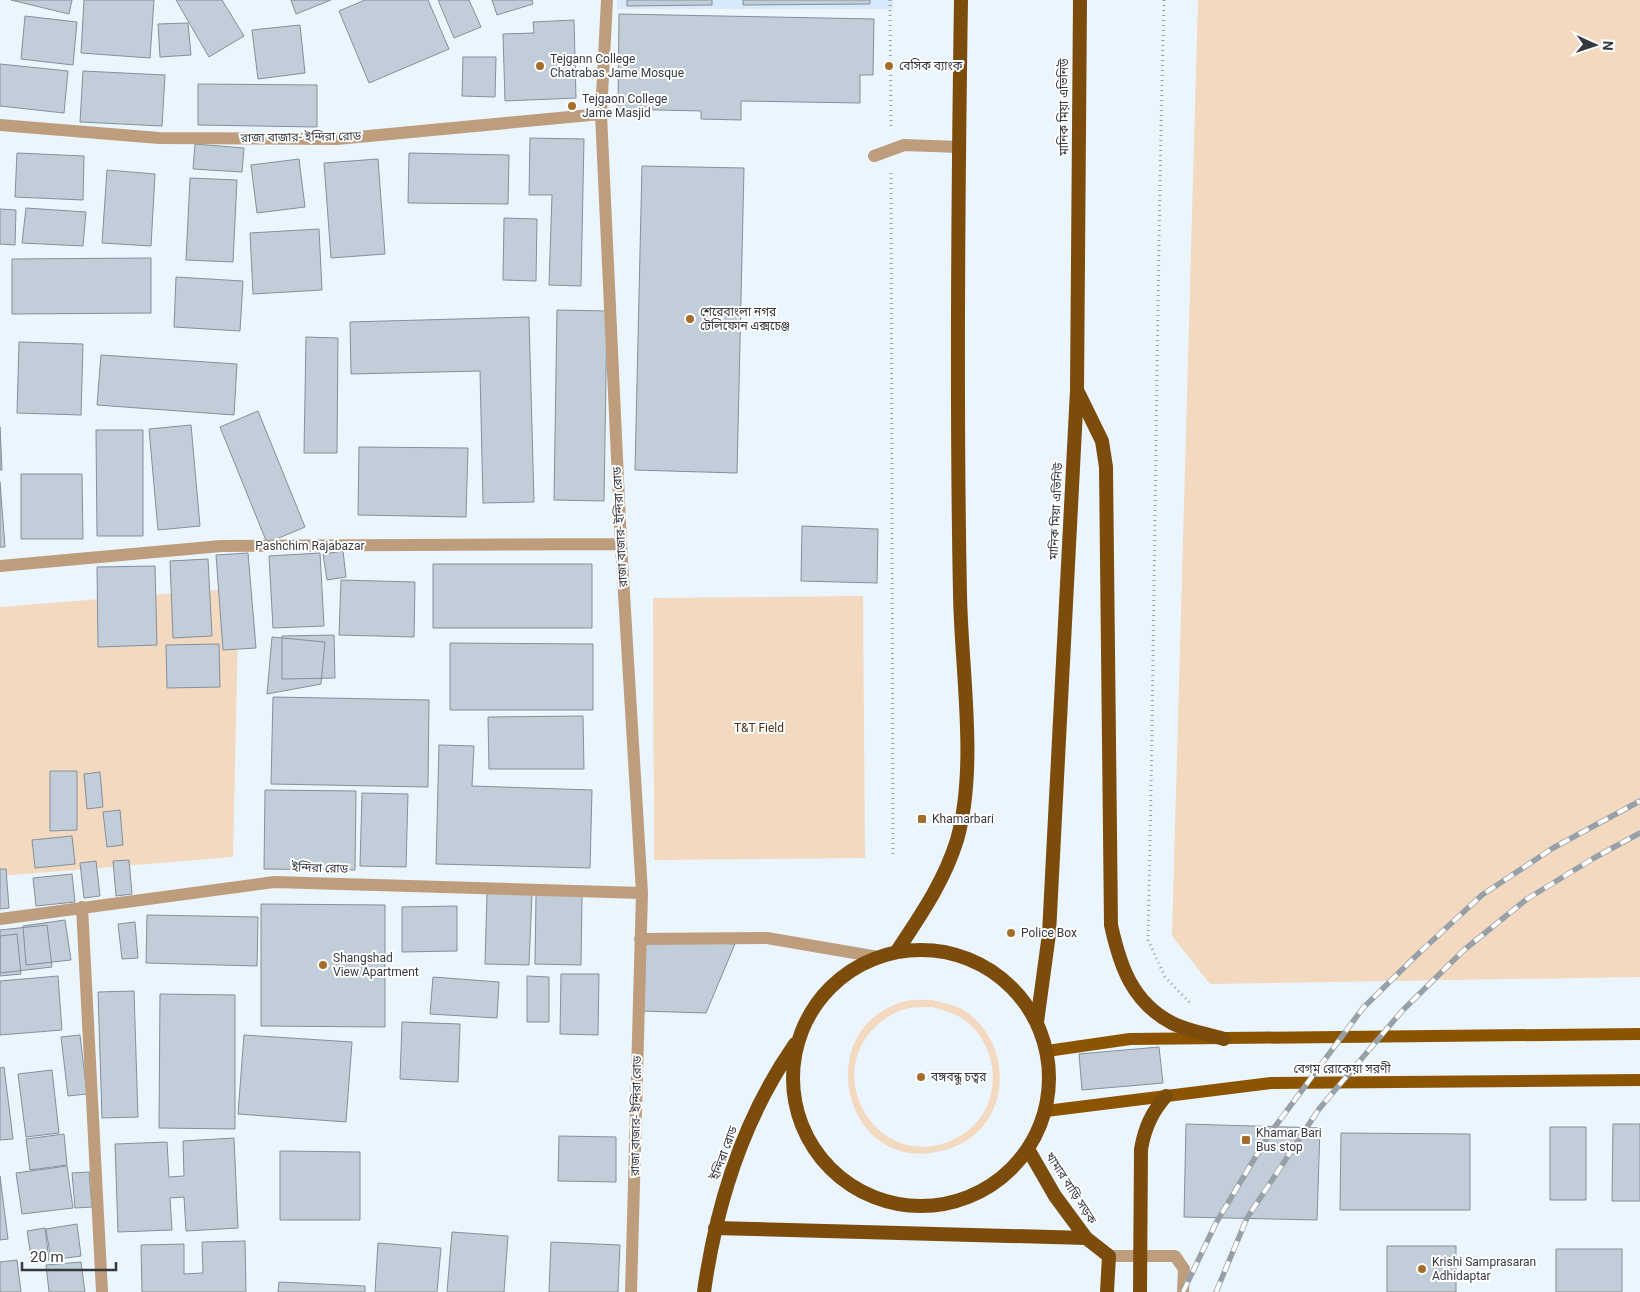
<svg xmlns="http://www.w3.org/2000/svg" width="1640" height="1292" font-family="Roboto,'Noto Sans Bengali',sans-serif">
	<style>
		.built { fill: #d7e9fa }
		.green { fill: #f3d9bf; fill-rule: evenodd }
		.building { fill: #c1cdd8; stroke: #848f9a }
		.lines { fill: none; stroke-linecap: round; stroke-linejoin: round }
		.path { stroke: #9aa1a8; stroke-width: 3; stroke-dasharray: 1 4; stroke-linecap: butt }
		.service { stroke: #be9d7d; stroke-width: 12 }
		.minor { stroke: #be9d7d; stroke-width: 12 }
		.primary { stroke: #8d5400; stroke-width: 12 }
		.trunk { stroke: #7b4c0b; stroke-width: 14 }
		.rail-casing { stroke: #98a0a7; stroke-width: 5.5 }
		.rail { stroke: #fff; stroke-width: 4; stroke-dasharray: 11; stroke-linecap: butt }
		.poi-dot { fill: #a56c2a; stroke: #fff; stroke-width: 2 }
		.labels { text-anchor: middle; dominant-baseline: central; stroke-width: 4; stroke-linejoin: round; paint-order: stroke }
		.poi-label { font-size: 12px; fill: #363a3f; stroke: #fff; text-anchor: start }
		.street-label { font-size: 12px; fill: #363a3f; stroke: #fff }
		.park-label { font-size: 12px; fill: #4d3112; stroke: #fff }
	</style>
	<rect width="100%" height="100%" fill="#ebf5fe"/>
	<path class="built" d="M617,0H627L628,6L712,5V0H743V5L870,4V0H893V9H617Z"/>
	<path class="green" d="M1198,0H1640V977L1210,984L1172,936Z
		M239,588L233,857L0,876V607Z
		M863,596L865,858L654,860L653,598Z
		M932,1000C940,1002 950,1004 958,1007C996,1026 1011,1077 991,1114C982,1132 964,1145 945,1150C843,1179 808,1026 906,1001C914,999 924,1000 932,1000ZM932,1007C939,1009 947,1011 954,1014C989,1030 1003,1076 985,1110C977,1127 959,1139 942,1144C873,1164 824,1075 876,1026C885,1018 897,1010 909,1008C916,1007 924,1007 932,1007Z"/>
	<path class="building" d="M11,0H72L69,14Z
		M84,0H154L150,58L81,53Z
		M176,0H222L244,36L209,57Z
		M291,0H331L296,14Z
		M365,0H428L449,49L369,83L339,11Z
		M438,0H469L481,27L454,38Z
		M492,0H532L533,4L497,15Z
		M627,0H712V5L627,6Z
		M743,0H870V4L743,5Z
		M619,14L874,19L873,75H860V103L741,101V120L701,119V111L618,109Z
		M25,16L77,22L73,65L21,59Z
		M574,20L576,98L505,101L503,34L534,33L533,22Z
		M188,23L191,55L160,57L158,24Z
		M300,25L305,73L258,79L252,30Z
		M463,57H496L495,97L462,96Z
		M0,64L68,71L64,113L0,106Z
		M83,71L165,75L162,126L80,122Z
		M198,84L317,85V127L198,125Z
		M530,138L584,139L581,286L549,285L552,195H529Z
		M195,144L244,148L242,172L193,169Z
		M17,153L84,156L83,200L15,197Z
		M409,153L509,155L508,204L408,203Z
		M299,159L305,207L257,213L251,165Z
		M378,159L385,254L331,258L324,163Z
		M642,166L744,168L737,473L635,470Z
		M107,170L155,174L151,246L102,243Z
		M190,178L237,180L233,262L186,260Z
		M26,208L86,212L83,246L22,243Z
		M0,209L16,210L15,245L0,244Z
		M504,218L537,219L536,281L503,280Z
		M319,229L322,290L253,294L250,233Z
		M151,258V313L12,314V259Z
		M176,277L243,281L240,331L174,327Z
		M557,310L607,311L604,501L554,500Z
		M529,317L534,502L483,503L480,371L351,374L350,322Z
		M306,337L338,338L337,453H304Z
		M19,342L83,344L81,415L17,413Z
		M101,355L237,364L234,415L97,405Z
		M258,411L305,527L267,543L220,427Z
		M191,425L200,526L158,530L149,429Z
		M0,427L2,470H0Z
		M96,430H143V536H97Z
		M359,447L468,448L466,517L358,515Z
		M21,474H82L83,539H21Z
		M0,482L5,547H0Z
		M802,526L878,529L877,583L801,581Z
		M343,551L346,577L327,580L323,554Z
		M248,553L256,648L223,650L216,555Z
		M320,553L324,626L273,628L269,556Z
		M208,559L212,636L173,638L170,561Z
		M433,564H592V628H433Z
		M155,566L157,645L98,647L97,567Z
		M341,580L415,582L414,637L339,635Z
		M334,635L335,678L282,679V636Z
		M272,637L325,642L321,684L267,694Z
		M450,643L593,644V710H450Z
		M219,644L220,687L167,688L166,645Z
		M273,697L429,700L428,787L271,784Z
		M583,716L584,769H489L488,717Z
		M439,745L474,746L472,786L592,790L590,868L436,864Z
		M50,771H77V830L50,831Z
		M100,772L103,807L87,809L84,774Z
		M265,790L356,791L355,870L264,869Z
		M362,793L408,794L406,867L360,866Z
		M120,810L123,845L107,847L103,812Z
		M72,836L75,864L35,868L32,840Z
		M129,860L132,894L116,896L113,861Z
		M96,861L100,896L84,898L80,863Z
		M0,869H6L9,908L0,909Z
		M72,874L75,902L36,906L33,878Z
		M487,893L532,894L529,965L485,964Z
		M536,895H582L581,965L535,964Z
		M261,904L385,905V1027L261,1026Z
		M457,906V951L402,952V907Z
		M147,915L258,917L257,966L146,963Z
		M65,920L71,960L26,965L23,926Z
		M135,922L138,958L122,959L118,924Z
		M47,925L52,967L0,973V930Z
		M17,934L21,974L0,976V936Z
		M644,938L735,944L706,1013L641,1011Z
		M561,974H599L598,1035L560,1034Z
		M58,976L62,1030L0,1035V981Z
		M527,976L549,977V1022H527Z
		M433,977L499,982L497,1018L430,1014Z
		M134,991L138,1117L102,1118L98,992Z
		M160,994L235,995V1129L159,1128Z
		M402,1022L460,1024L458,1082L400,1079Z
		M80,1035L87,1094L68,1096L61,1037Z
		M244,1035L352,1042L346,1122L238,1114Z
		M1159,1047L1163,1083L1082,1090L1079,1054Z
		M4,1067L13,1139L0,1140V1068Z
		M52,1070L59,1133L26,1137L18,1074Z
		M1186,1124L1320,1128L1317,1220L1184,1217Z
		M1613,1124H1640V1201H1612Z
		M1550,1127H1586V1200H1550Z
		M1341,1133L1470,1134V1210H1340Z
		M64,1134L67,1165L30,1170L26,1139Z
		M559,1136L616,1137V1182L558,1181Z
		M234,1138L238,1228L186,1231L184,1197L170,1198L172,1230L118,1232L115,1144L167,1142L169,1177L184,1176L183,1141Z
		M280,1151L360,1152V1220H280Z
		M67,1166L73,1208L22,1214L16,1173Z
		M89,1172L92,1207L75,1208L72,1173Z
		M0,1176L8,1239L0,1240Z
		M77,1224L81,1256L51,1260L46,1229Z
		M45,1228L49,1260L32,1263L27,1231Z
		M452,1232L508,1236L504,1292H447Z
		M245,1241L246,1292H142L141,1245L184,1244V1274L203,1273L202,1242Z
		M551,1242L620,1245L618,1292H549Z
		M378,1243L441,1248L437,1292H375Z
		M1387,1246H1456V1292H1387Z
		M1556,1249H1622V1292H1556Z
		M17,1260L21,1292H0V1262Z
		M81,1262L85,1292H49L46,1265Z
		M279,1282L365,1286V1292H278Z"/>
	<g class="lines">
		<path class="path" d="M890,0L891,127
			M1164,0C1156,313 1155,627 1148,940L1165,977L1192,1005
			M891,173L893,858"/>
		<path class="service" d="M874,156L904,145L959,147
			M1109,1256H1175L1184,1269L1183,1292"/>
		<path class="minor" d="M601,114L607,0
			M0,125L159,138L337,139L601,114L621,544L642,893L631,1292
			M0,566L221,546L621,544
			M82,907L102,1292
			M0,919L274,882L642,893
			M640,939L767,938L878,957"/>
		<path class="primary" d="M1047,1051L1130,1039L1640,1034
			M1046,1111L1271,1083L1640,1080"/>
		<path class="trunk" d="M1077,390L1102,441L1106,467L1111,925C1120,966 1132,1002 1172,1023C1187,1031 1208,1034 1224,1039
			M793 1078a128 128 0 1 1 256 0a128 128 0 1 1-256 0Z
			M897,951C920,916 944,882 957,840C978,766 961,670 960,593C956,396 958,198 961,0
			M1037,1022L1049,934L1077,390L1080,0
			M1028,1149L1055,1196L1086,1238L1109,1256L1107,1292
			M715,1228L1086,1238
			M704,1292C716,1205 744,1117 795,1044
			M1140,1292L1141,1149C1145,1127 1152,1112 1166,1096"/>
		<defs>
			<path id="rail" d="M1183,1292L1216,1223L1268,1136L1363,1008L1419,953L1482,895L1553,848L1640,801
				M1216,1292L1247,1218L1319,1109L1402,1011L1464,950L1527,899L1594,858L1640,833"/>
		</defs>
		<use href="#rail" class="rail-casing"/>
		<use href="#rail" class="rail"/>
	</g>
	<g class="poi-dot">
		<circle cx="540" cy="66" r="5"/>
		<circle cx="889" cy="66" r="5"/>
		<circle cx="572" cy="106" r="5"/>
		<circle cx="690" cy="319" r="5"/>
		<rect x="917" y="814" width="10" height="10" rx="2.5"/>
		<circle cx="1011" cy="933" r="5"/>
		<circle cx="323" cy="965" r="5"/>
		<circle cx="921" cy="1077" r="5"/>
		<rect x="1241" y="1135" width="10" height="10" rx="2.5"/>
		<circle cx="1422" cy="1269" r="5"/>
	</g>
	<g class="labels">
		<g class="poi-label">
			<text x="550" y="59">Tejgann College<tspan x="550" dy="14">Chatrabas Jame Mosque</tspan></text>
			<text x="899" y="66">বেসিক ব্যাংক</text>
			<text x="582" y="99">Tejgaon College<tspan x="582" dy="14">Jame Masjid</tspan></text>
			<text x="700" y="312">শেরেবাংলা নগর<tspan x="700" dy="14">টেলিফোন এক্সচেঞ্জ</tspan></text>
			<text x="932" y="819">Khamarbari</text>
			<text x="1021" y="933">Police Box</text>
			<text x="333" y="958">Shangshad<tspan x="333" dy="14">View Apartment</tspan></text>
			<text x="931" y="1077">বঙ্গবন্ধু চত্বর</text>
			<text x="1256" y="1133">Khamar Bari<tspan x="1256" dy="14">Bus stop</tspan></text>
			<text x="1432" y="1262">Krishi Samprasaran<tspan x="1432" dy="14">Adhidaptar</tspan></text>
		</g>
		<g class="street-label">
			<text transform="translate(1064 107) rotate(-90)">মানিক মিয়া এভিনিউ</text>
			<text transform="translate(301 137) rotate(-1)">রাজা বাজার- ইন্দিরা রোড</text>
			<text transform="translate(1056 511) rotate(-87)">মানিক মিয়া এভিনিউ</text>
			<text transform="translate(620 527) rotate(-93)">রাজা বাজার- ইন্দিরা রোড</text>
			<text x="310" y="546">Pashchim Rajabazar</text>
			<text transform="translate(320 868) rotate(2)">ইন্দিরা রোড</text>
			<text x="1342" y="1069">বেগম রোকেয়া সরণী</text>
			<text transform="translate(636 1116) rotate(-89)">রাজা বাজার- ইন্দিরা রোড</text>
			<text transform="translate(724 1153) rotate(-70)">ইন্দিরা রোড</text>
			<text transform="translate(1071 1188) rotate(57)">খামার বাড়ি সড়ক</text>
		</g>
		<g class="park-label">
			<text x="759" y="728">T&amp;T Field</text>
		</g>
	</g>
	<g transform="translate(1595 45) rotate(93)" stroke="#ffffff" stroke-width="4" paint-order="stroke">
	<path d="M0-4L9 19L0 12L-9 19Z" fill="#363a3f"/>
	<text y="-8" font-size="14" font-weight="bold" text-anchor="middle" fill="#363a3f">N</text>
	</g>
	<path d="M22 1262v8h94v-8" fill="none" stroke="#363a3f" stroke-width="2.5"/>
	<text x="30" y="1262" font-size="15" fill="#363a3f" stroke="#ffffff" stroke-width="4" paint-order="stroke">20 m</text>
</svg>
